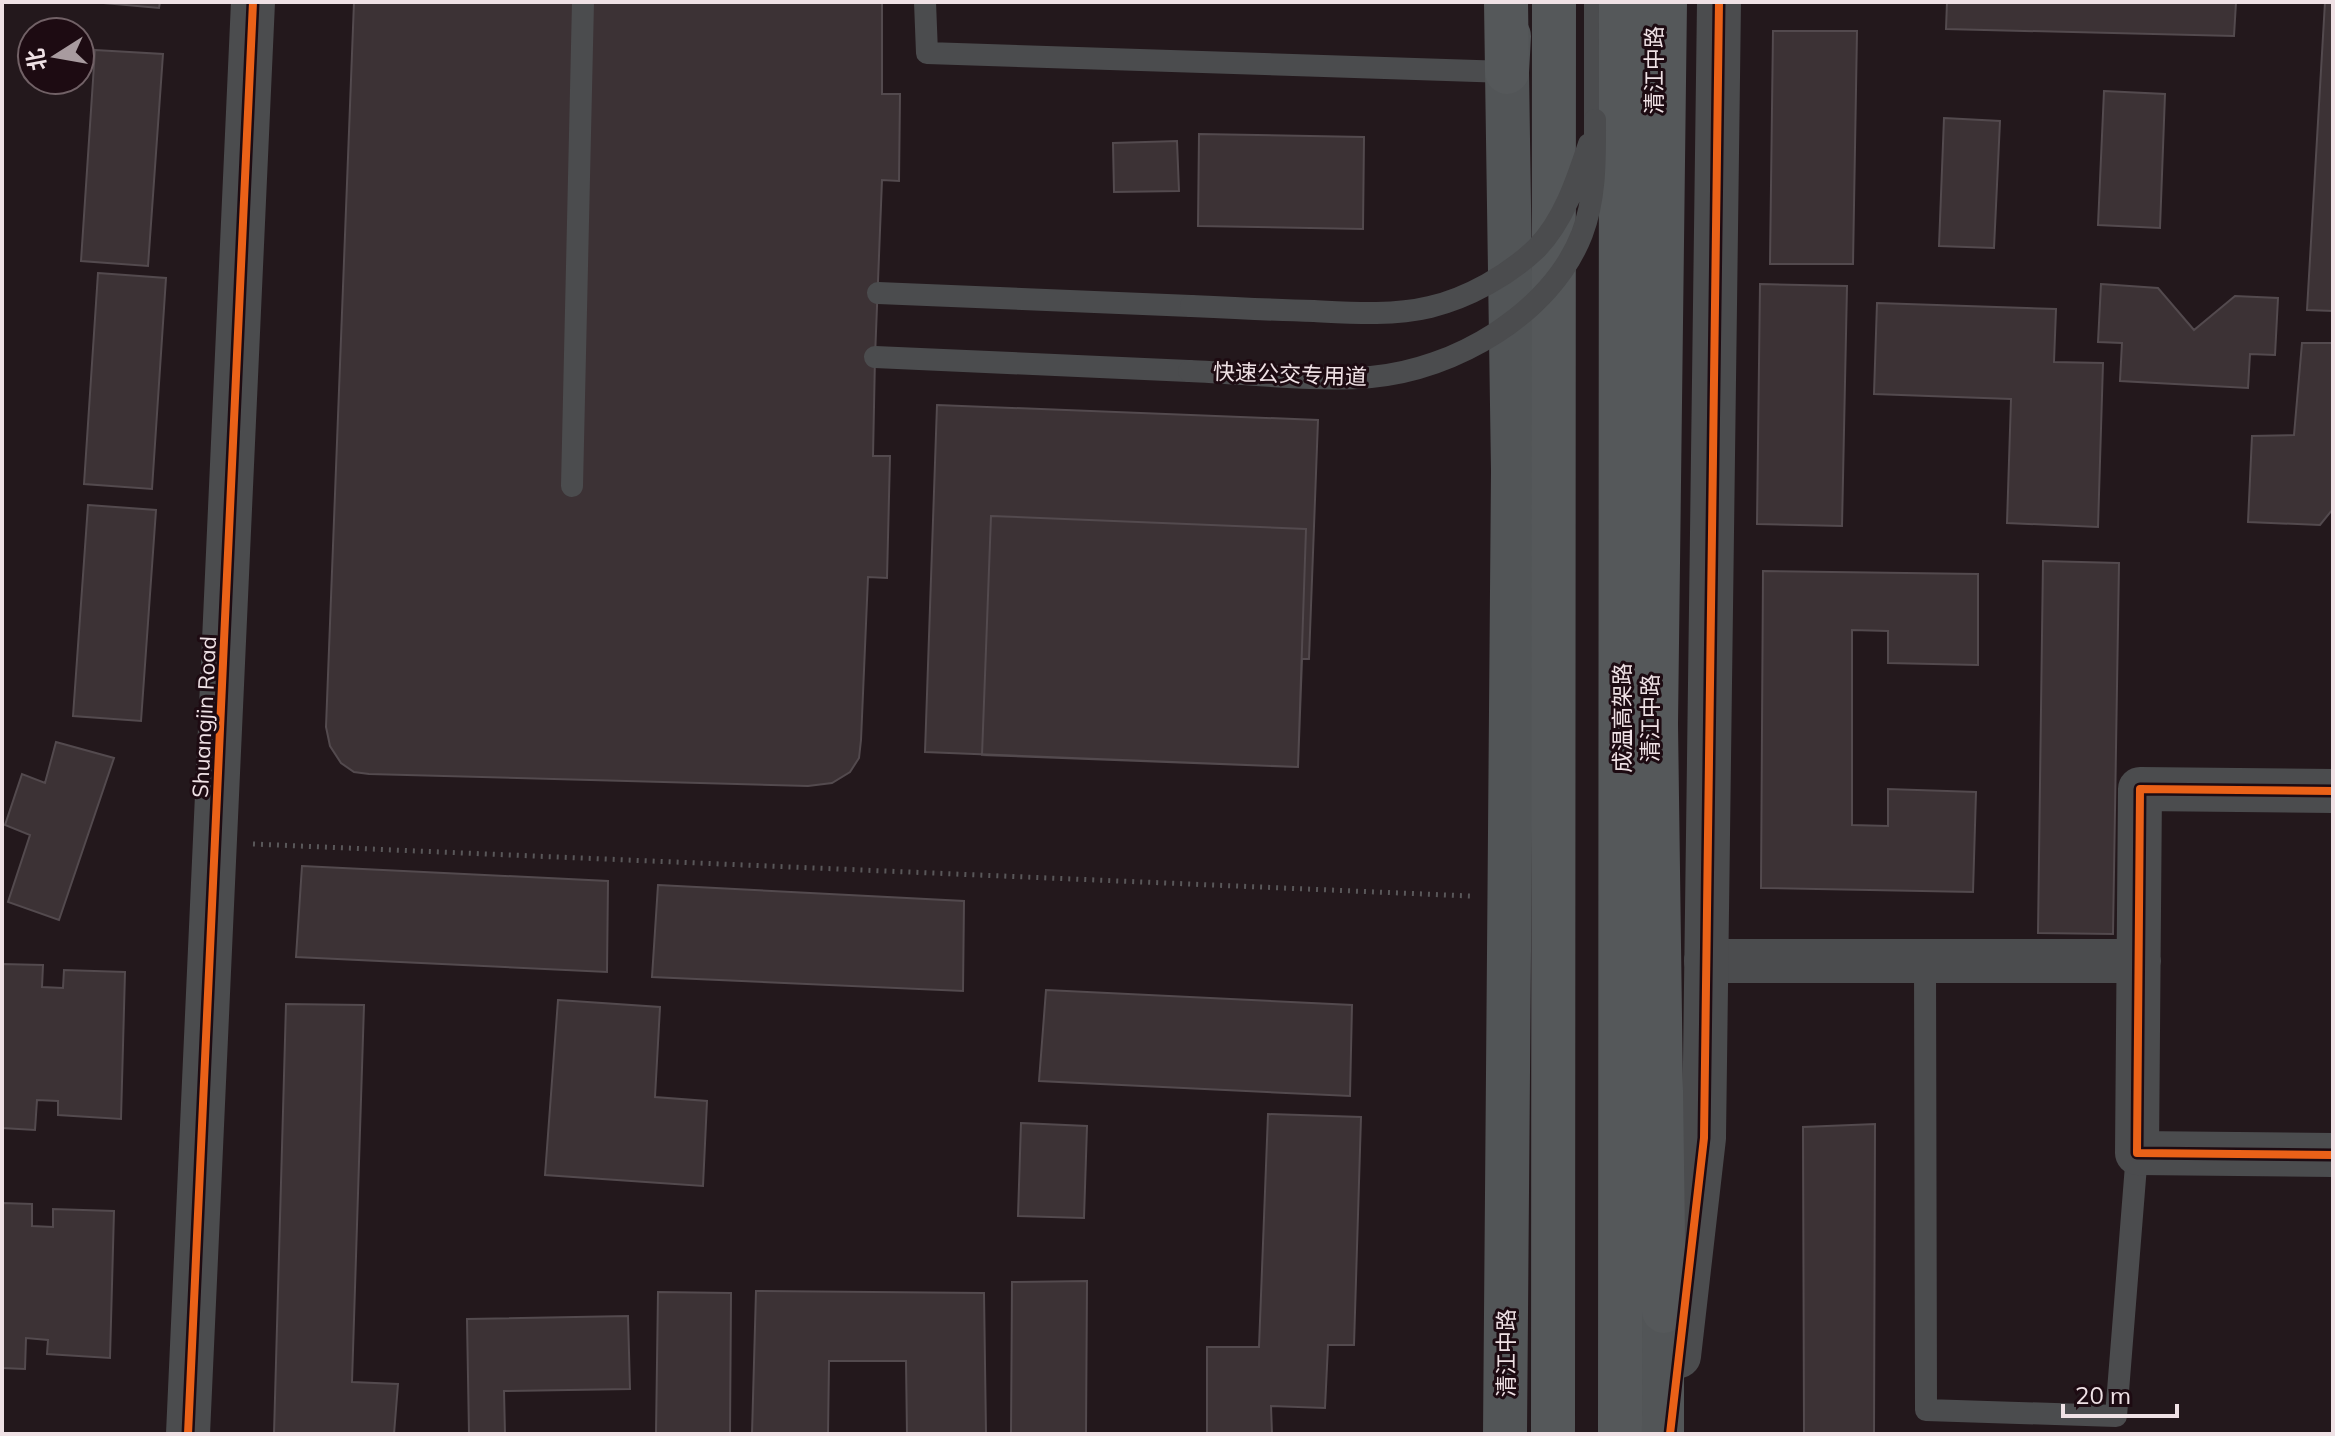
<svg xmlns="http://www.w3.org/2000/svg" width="2335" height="1436" font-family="Mulish,'Noto Sans SC',sans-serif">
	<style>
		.building { fill: #3c3235; stroke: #534a4e; stroke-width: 2 }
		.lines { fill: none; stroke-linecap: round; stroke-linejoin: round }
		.path { stroke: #595759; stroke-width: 5; stroke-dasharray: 2 6; stroke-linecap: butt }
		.service { stroke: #4b4c4e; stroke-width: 22 }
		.minor { stroke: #4b4c4e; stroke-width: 44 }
		.tertiary { stroke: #4b4c4e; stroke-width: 44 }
		.primary { stroke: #525557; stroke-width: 44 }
		.trunk { stroke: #55585a; stroke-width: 44 }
		.service-bridge { stroke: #4b4c4e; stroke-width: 22 }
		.cycleway-casing { stroke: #1d0b12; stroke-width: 13 }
		.cycleway { stroke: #ea6118; stroke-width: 8 }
		.labels { text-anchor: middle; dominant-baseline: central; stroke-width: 6; stroke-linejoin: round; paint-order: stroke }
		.street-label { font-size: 22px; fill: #efe1e5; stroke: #1d0b12 }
	</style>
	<rect width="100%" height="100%" fill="#23181c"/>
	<path class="building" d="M92,2H160L159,8Z
		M354,2H882V94H900L899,181L882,180L875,357L873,456H890L887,578L868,577L861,740L859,758L850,772L832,783L808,786L369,774L354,772L341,763L330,746L326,727Z
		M1947,2H2236L2234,36L1946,29Z
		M2325,2H2333V311L2307,310Z
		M1773,31H1857L1853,264H1770Z
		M95,50L163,54L148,266L81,261Z
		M2104,91L2165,94L2160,228L2098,225Z
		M1944,118L2000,121L1994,248L1939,246Z
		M1199,134L1364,137L1363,229L1198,226Z
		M1177,141L1179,191L1114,192L1113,143Z
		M98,273L166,278L152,489L84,484Z
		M1760,284L1847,286L1842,526L1757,524Z
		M2101,284L2158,288L2194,330L2235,296L2278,298L2275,355L2250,354L2248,388L2120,381L2122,343L2098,342Z
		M1877,303L2056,309L2054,362L2103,363L2098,527L2007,523L2011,399L1874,394Z
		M2302,343H2333V509L2320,525L2248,522L2252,436L2294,435Z
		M937,405L1318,420L1309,659H1302L1298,767L925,752Z
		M88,505L156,510L141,721L73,716Z
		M991,516L1306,529L1298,767L982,755Z
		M2043,561L2119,563L2113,934L2038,933Z
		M1763,571L1978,574V665L1888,663V631L1852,630V825L1888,826V789L1976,792L1973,892L1761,888Z
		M56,742L114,758L59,920L8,902L30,835L5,825L22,774L45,783Z
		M302,866L608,881L607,972L296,957Z
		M658,885L964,901L963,991L652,977Z
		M2,964L43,965L42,987L63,988L64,970L125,972L121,1119L58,1115V1101L37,1100L35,1130L2,1128Z
		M1046,990L1352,1005L1350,1096L1039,1081Z
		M558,1000L660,1007L655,1097L707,1101L703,1186L545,1175Z
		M286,1004L364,1005L352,1382L398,1384L394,1434H274Z
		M1268,1114L1361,1117L1354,1345H1328L1325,1408L1271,1406L1272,1434H1207V1347H1259Z
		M1021,1123L1087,1126L1084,1218L1018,1216Z
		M1875,1124L1874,1434H1804L1803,1127Z
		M2,1203L32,1204V1226L53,1227V1209L114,1211L110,1358L47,1354L48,1340L26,1338L25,1369L2,1368Z
		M1087,1281L1086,1434H1011L1012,1282Z
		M756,1291L984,1293L986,1434H907L906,1361H829L828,1434H752Z
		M658,1292L731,1293L730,1434H656Z
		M628,1316L630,1389L504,1391L505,1434H469L467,1319Z"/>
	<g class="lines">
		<path class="path" d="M253,844L1470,896"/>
		<path class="service" d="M925,2L927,53L1507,72
			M1595,120V2
			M878,293L1191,306
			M875,357L1189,371
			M572,486L583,2
			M1925,960L1926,1410L2116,1416L2137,1153"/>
		<path class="minor" d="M2333,791L2140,789L2137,1153L2333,1155
			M1706,961H2139
			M188,1434L253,2"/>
		<path class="tertiary" d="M1679,1356L1704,1138L1719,2"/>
		<path class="primary" d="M1662,1272V1434
			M1505,1434L1513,471L1507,72L1509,36"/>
		<path class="trunk" d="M1506,2L1507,72
			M1664,1311L1656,724L1665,2
			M1553,1434L1554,2
			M1620,1434L1621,2"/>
		<path class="service-bridge" d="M1191,306C1232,308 1273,310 1314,311C1352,313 1393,316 1430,307C1468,298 1509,275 1537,248C1564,220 1577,180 1589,144
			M1189,371C1246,373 1315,382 1371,377C1454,370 1551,314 1582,234C1596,197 1595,158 1595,120"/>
		<defs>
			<path id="cycleway" d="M2333,791L2140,789L2137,1153L2333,1155
				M188,1434L253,2
				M1670,1434L1704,1138L1719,2"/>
		</defs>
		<use href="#cycleway" class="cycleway-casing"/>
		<use href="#cycleway" class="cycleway"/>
	</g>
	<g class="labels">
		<g class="street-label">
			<text transform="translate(1654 70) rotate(-90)">清江中路</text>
			<text transform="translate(1290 374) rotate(2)">快速公交专用道</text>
			<text transform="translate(204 717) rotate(-87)">Shuangjin Road</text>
			<text transform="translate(1622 718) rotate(-90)">成温高架路</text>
			<text transform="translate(1650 718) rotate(-90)">清江中路</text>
			<text transform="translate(1506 1353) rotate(-90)">清江中路</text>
		</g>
	</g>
	<rect width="2335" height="1436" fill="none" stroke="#efe1e5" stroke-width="8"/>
	<g transform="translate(56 56) rotate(259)"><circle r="38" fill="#1d0b12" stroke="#716166" stroke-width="2"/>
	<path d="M0-6L14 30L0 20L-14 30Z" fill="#a89b9f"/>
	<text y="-12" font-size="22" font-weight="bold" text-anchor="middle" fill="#efe1e5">北</text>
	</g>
	<path d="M2063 1404v12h114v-12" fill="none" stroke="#efe1e5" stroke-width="4"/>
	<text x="2075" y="1404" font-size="24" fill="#efe1e5" stroke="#1d0b12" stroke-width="6" paint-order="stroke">20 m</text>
</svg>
